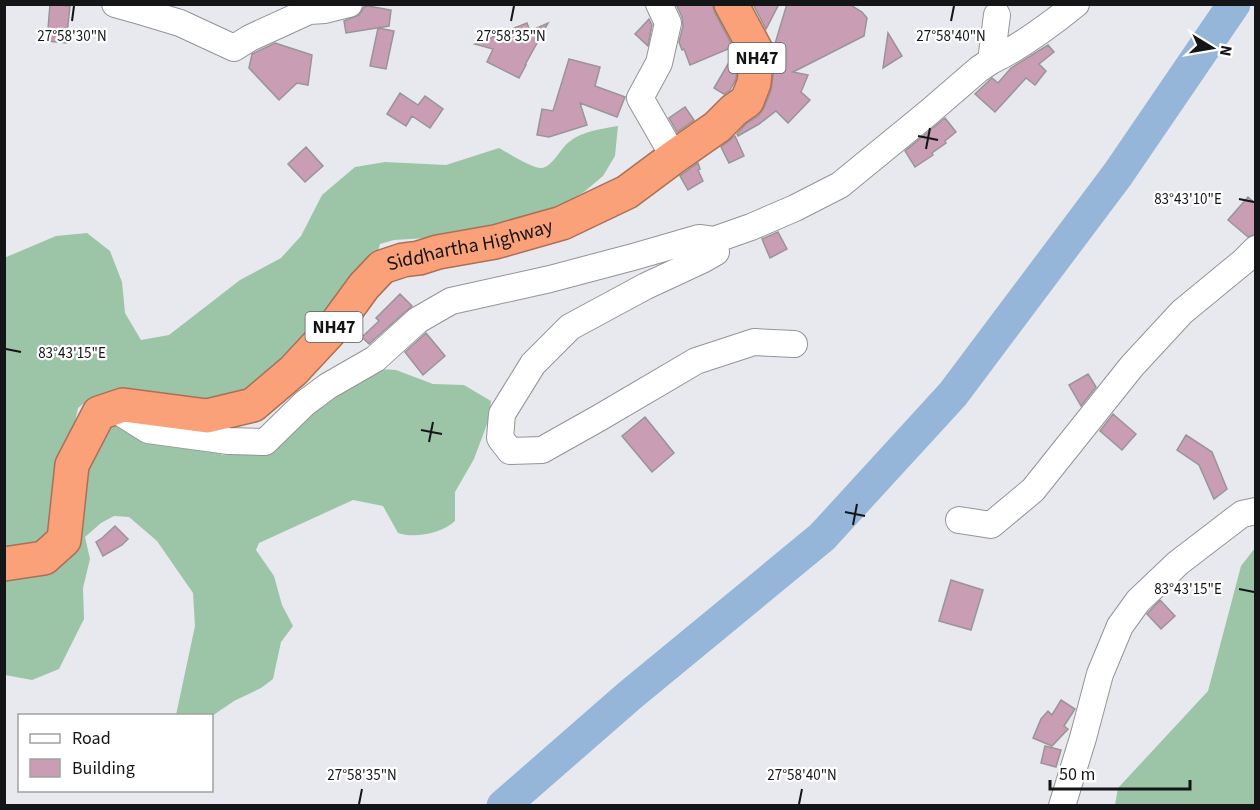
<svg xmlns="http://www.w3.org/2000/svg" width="1260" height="810" font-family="'Source Sans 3',sans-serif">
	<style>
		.forest { fill: #9cc5a7 }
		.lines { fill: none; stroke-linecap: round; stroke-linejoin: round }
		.river { stroke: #95b6d8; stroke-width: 33 }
		.building { fill: #c99db3; stroke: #999496; stroke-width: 1.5 }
		.minor-casing { stroke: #939499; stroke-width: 28 }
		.highway-casing { stroke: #aa7057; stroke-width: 36 }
		.minor { stroke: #fff; stroke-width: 26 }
		.highway { stroke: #fba179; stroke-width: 33 }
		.ticks { fill: none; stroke: #141517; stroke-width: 2 }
		.labels { text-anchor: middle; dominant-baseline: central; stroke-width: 4.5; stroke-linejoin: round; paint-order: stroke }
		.shield { fill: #fff; stroke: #5a5b5d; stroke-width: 1.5 }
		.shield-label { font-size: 18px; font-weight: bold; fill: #141517 }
		.street-label { font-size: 20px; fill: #141517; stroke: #fff }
		.ticks-label { font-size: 15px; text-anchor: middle; fill: #141517; stroke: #fff; stroke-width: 4.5; stroke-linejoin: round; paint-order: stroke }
	</style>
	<rect width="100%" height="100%" fill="#e8e9ef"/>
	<path class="forest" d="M618,126L615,156L603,176L584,192L543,216L477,235L394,240L380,244L376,258L255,391L211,404L112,394L83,404L78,408L65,467L101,430L137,416L190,421L222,455L244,447L309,407L381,369L396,370L433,384L464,385L491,401L490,416L474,459L455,492V521C442,533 415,539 398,533L383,506L353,500L259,543L256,550L274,576L282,605L293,626L281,642L273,679L261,688L234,701L212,716L176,715L195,626L193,593L157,541L129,517L114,516L101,523L85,537L90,559L83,588L84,619L59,669L32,680L5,675L4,258L56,236L87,233L110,251L122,282L125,313L141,340L169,335L240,280L281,258L301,236L322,195L355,167L385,162L446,165L499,148C510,154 531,168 542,168C552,167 561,148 569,142C582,131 601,129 618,126Z
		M1255,548V805H1115L1118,788L1208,691L1241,566Z"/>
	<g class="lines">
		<path class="river" d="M503,806L629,696L822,537L953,394L1118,174L1234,4"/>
	</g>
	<path class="building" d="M50,4L70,6L66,43L47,41Z
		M676,4H712L715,13L733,47L690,65L684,49L682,50L679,42L683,26L682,17Z
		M753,4H779L766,29Z
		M787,4H849L862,12L867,18L864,36L793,72L808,75L801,92L810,100L788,123L776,111L759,124L738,136L737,134L746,124L758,116L764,108L771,90L776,54L774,47Z
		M368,6L391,10L389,26L346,33L344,21L359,15L364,7Z
		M649,19L652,25L648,46L635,34Z
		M527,23L530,31L548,23L525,65H526L519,78L487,62L493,49L475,44Z
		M378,28L394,31L386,69L370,66Z
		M888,33L902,56L883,68Z
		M275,43L312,55L308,85L297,83L279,100L249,68L252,54Z
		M1048,45L1054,52L1039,64L1046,71L1035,85L1026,78L995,112L975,94L992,78L998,83L1011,68Z
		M735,52L738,56L736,79L730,90L724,94L714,88Z
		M569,59L600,67L595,86L625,97L617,117L580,103L587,125L549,137L537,135L542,109L553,111Z
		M400,93L418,105L425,96L443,109L430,128L412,116L406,126L387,114Z
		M685,107L694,120L677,132L669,118Z
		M945,118L956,132L945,141L946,143L932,153L933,155L915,167L905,151Z
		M735,136L744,156L729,163L721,147Z
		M306,147L323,166L305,182L288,164Z
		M698,163L700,169L698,170L703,181L688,190L680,176Z
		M1248,197L1256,204V234L1248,237L1228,220Z
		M778,232L787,249L770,258L762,239Z
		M400,294L412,306L369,344L362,337L379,321L376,318Z
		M426,333L445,356L423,375L405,352Z
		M1088,374L1096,387L1081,406L1069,385Z
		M1113,414L1136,434L1122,450L1100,431Z
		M645,417L674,453L652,472L622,436Z
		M1186,435L1212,452L1227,489L1214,499L1199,465L1177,450Z
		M115,526L128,539L122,545L103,556L96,542L102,538Z
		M951,580L983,590L971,630L939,621Z
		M1160,600L1175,616L1161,629L1147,614Z
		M1061,700L1075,709L1064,726L1068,729L1052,746L1033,738L1041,719L1048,711L1052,715Z
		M1045,746L1061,750L1056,767L1041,763Z"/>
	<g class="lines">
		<defs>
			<path id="minor" d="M115,4L140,11L180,23L234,48L250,38L309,11L325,10L349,4
				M659,4L668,23L659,63L640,98L674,157
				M991,61C1022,46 1049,26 1076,4
				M714,240L751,227L795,208L840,185L928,113L979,69L991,61L997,15
				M113,408L148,430L229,441L265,442L305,403L328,386L375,359L418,320L451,301L550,279L633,257L699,238L714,240L716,252L702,260L646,286L570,327L533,364L502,414L500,438L510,451L542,450L599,418L696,361L754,342L794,344
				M959,520L991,525L1033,490L1132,366L1182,312L1244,261L1256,249
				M1062,806L1083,738L1100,674L1120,626L1138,601L1178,563L1242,514L1256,511"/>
			<g id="highway">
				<path id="s1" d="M4,564L44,558L64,540L72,465L99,413L123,405L207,416L253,405L293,371L334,327L364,286L382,267L403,260L419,258L438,252L495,242L562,223L627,192L674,157L717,127L734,110L747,101L754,83L757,52L731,4"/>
			</g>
		</defs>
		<use href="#minor" class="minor-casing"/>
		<use href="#highway" class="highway-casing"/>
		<use href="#minor" class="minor"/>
		<use href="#highway" class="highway"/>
	</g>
	<path class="ticks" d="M72,21L74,6M511,21L514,6M951,21L954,6M918,136L938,140M926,149L930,128M1239,199L1254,202M6,349L21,352M421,430L442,434M429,442L433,422M845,512L865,516M853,525L857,504M1239,589L1254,592M359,804L362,789M799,804L802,789"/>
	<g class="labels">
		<g class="shield">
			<rect x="728.5" y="43" width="57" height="30" rx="4.5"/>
			<rect x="305.5" y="312" width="57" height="30" rx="4.5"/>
		</g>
		<g class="shield-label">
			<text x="757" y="58">NH47</text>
			<text x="334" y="327">NH47</text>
		</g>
		<g class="street-label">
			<text stroke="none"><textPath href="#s1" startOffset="639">Siddhartha Highway</textPath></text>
		</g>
	</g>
	<g class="ticks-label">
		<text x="72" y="41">27°58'30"N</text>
		<text x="511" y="41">27°58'35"N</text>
		<text x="951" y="41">27°58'40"N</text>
		<text x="1188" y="204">83°43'10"E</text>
		<text x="72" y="358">83°43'15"E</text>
		<text x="1188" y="594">83°43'15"E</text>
		<text x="362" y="780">27°58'35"N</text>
		<text x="802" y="780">27°58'40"N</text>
	</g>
	<rect width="1260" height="810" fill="none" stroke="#141517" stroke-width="12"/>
	<rect x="18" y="714" width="195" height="78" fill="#ffffff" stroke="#a1a1a2" stroke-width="1.5"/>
	<rect x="30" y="734" width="30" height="9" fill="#ffffff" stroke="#a1a1a2" stroke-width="1.5"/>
	<text x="72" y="744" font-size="18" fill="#141517">Road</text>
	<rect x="30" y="759" width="30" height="18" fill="#c99db3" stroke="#a1a1a2" stroke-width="1.5"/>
	<text x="72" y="774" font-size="18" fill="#141517">Building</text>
	<g transform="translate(1212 48) rotate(101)" stroke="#ffffff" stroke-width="4.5" paint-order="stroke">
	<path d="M0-4.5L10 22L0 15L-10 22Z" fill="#141517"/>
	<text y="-9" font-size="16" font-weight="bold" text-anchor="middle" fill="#141517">N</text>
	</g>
	<path d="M1050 780v9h140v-9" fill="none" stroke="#141517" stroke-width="3"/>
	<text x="1059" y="780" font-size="18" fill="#141517" stroke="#ffffff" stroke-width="4.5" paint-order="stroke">50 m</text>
</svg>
